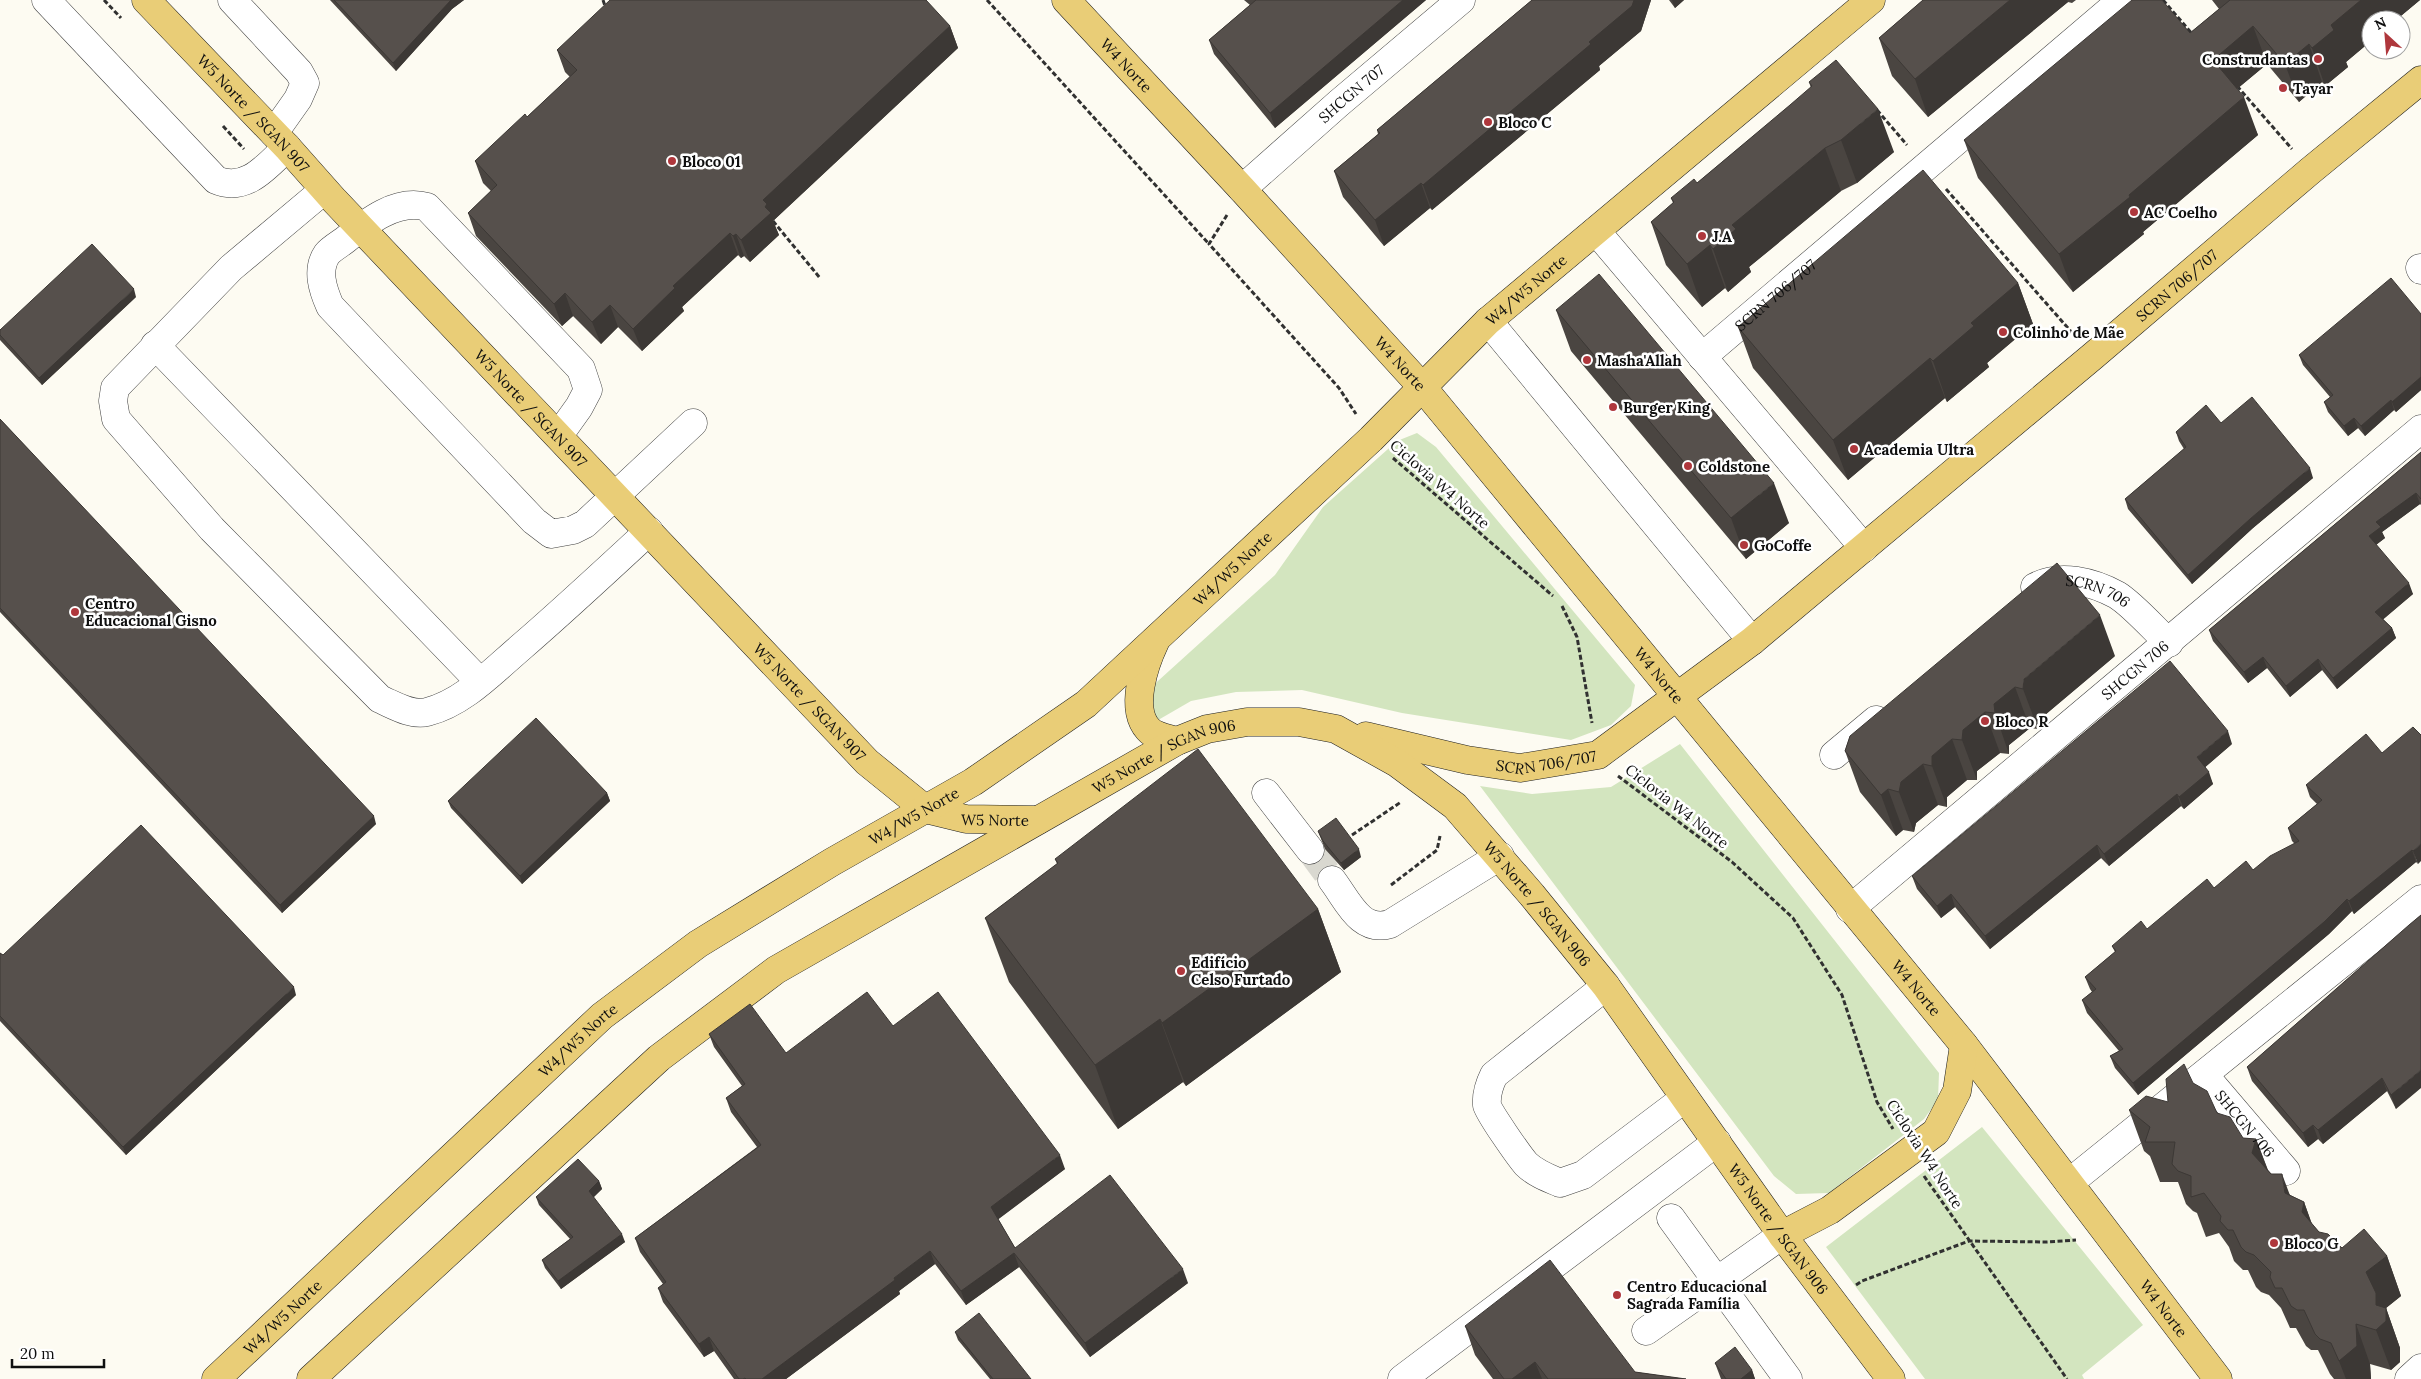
<svg xmlns="http://www.w3.org/2000/svg" width="2421" height="1379" font-family="Lora,serif">
	<style>
		.green { fill: #d3e5bf }
		.lines { fill: none; stroke-linecap: round; stroke-linejoin: round }
		.minor-tunnel { stroke: #d9d8d0; stroke-width: 28; stroke-dasharray: 28 14; stroke-linecap: butt }
		.minor-casing { stroke: #424242; stroke-width: 29 }
		.major-casing { stroke: #202020; stroke-width: 29 }
		.path { stroke: #313131; stroke-width: 3; stroke-dasharray: 5 2.5; stroke-linecap: butt }
		.minor { stroke: #fff; stroke-width: 28 }
		.major { stroke: #e9cd77; stroke-width: 28 }
		.wall { fill: #4a4541 }
		.shaded-wall { fill: #3c3835 }
		.building { fill: #56504c; stroke: #3c3835 }
		.poi-dot { fill: #af373c; stroke: #fff; stroke-width: 2 }
		.labels { text-anchor: middle; dominant-baseline: central; stroke-width: 5; stroke-linejoin: round; paint-order: stroke }
		.poi-label { font-size: 15px; font-weight: bold; fill: #0f0f0f; stroke: #fff; text-anchor: start }
		.street-label { font-size: 15px; fill: #0f0f0f; stroke: #fff }
	</style>
	<rect width="100%" height="100%" fill="#fdfbf2"/>
	<path class="green" d="M1417,433L1436,447L1635,685L1631,706L1611,725L1571,740L1402,713L1302,690L1236,692L1191,701L1153,723L1148,690L1275,575L1323,507L1397,441Z
		M1680,744L1939,1073L1938,1100L1924,1119L1829,1193L1796,1194L1774,1176L1480,786L1532,794L1611,787Z
		M1982,1127L2143,1325L2082,1375L2084,1379H1925L1826,1247Z"/>
	<g class="lines">
		<path class="minor-tunnel" d="M1310,850L1332,880"/>
		<defs>
			<g id="minor">
				<path d="M46,0L216,180C246,193 267,166 287,147"/>
				<path d="M232,0L299,72L305,83L298,99L274,133"/>
				<path id="s1" d="M1242,189L1339,103L1461,0"/>
				<path d="M324,190L231,268L115,388L113,401L116,419L212,529L380,699C394,705 412,716 427,712C463,703 492,672 520,648C564,610 607,570 649,531"/>
				<path d="M1596,231L1864,548"/>
				<path d="M2420,268L2421,270"/>
				<path d="M1488,321L1752,641"/>
				<path d="M155,345L480,682"/>
				<path id="s2" d="M1702,357L2122,0"/>
				<path d="M559,435L579,407L588,390L581,369L427,207C397,198 367,222 345,240C340,244 331,249 327,254C316,270 323,290 330,306L534,521L551,534L573,530L585,524L693,423"/>
				<path id="s3" d="M2035,587C2060,573 2093,582 2117,595C2132,604 2155,630 2169,643"/>
				<path d="M1834,755L1876,720"/>
				<path d="M1266,793L1310,850"/>
				<path d="M1332,880C1348,901 1360,933 1390,924L1500,856"/>
				<path id="s4" d="M1850,909L2421,429"/>
				<path d="M1606,986L1494,1075C1489,1085 1486,1094 1487,1105C1489,1113 1519,1156 1526,1164C1535,1173 1548,1178 1560,1183L1583,1175L1685,1098"/>
				<path id="s5" d="M2205,1076L2286,1171"/>
				<path d="M2069,1183L2421,899"/>
				<path d="M1671,1218L1788,1379"/>
				<path d="M1646,1331L1782,1235"/>
				<path d="M1402,1379L1717,1142"/>
				<path d="M2409,1379L2421,1368"/>
			</g>
			<g id="major">
				<path id="s6" d="M146,0L287,147L334,200L867,762L925,809L966,819L1038,820"/>
				<path id="s7" d="M1066,0L1242,189L1423,388L1964,1045L2218,1379"/>
				<path d="M1155,642C1145,663 1129,708 1148,729C1155,737 1167,738 1177,741"/>
				<path id="s8" d="M1366,736L1467,760L1520,768L1598,755L1752,641L2093,356L2310,171L2421,80"/>
				<path d="M1782,1235L1830,1210L1936,1132L1957,1091L1964,1045"/>
				<path id="s9" d="M216,1379L602,1016L698,944L832,862L973,782L1086,704L1371,439L1488,321L1871,0"/>
				<path id="s10" d="M311,1379L659,1058L776,970L1177,741L1207,729L1247,722H1299L1336,729L1397,763L1455,806L1532,895L1606,986L1782,1235L1891,1379"/>
			</g>
		</defs>
		<use href="#minor" class="minor-casing"/>
		<use href="#major" class="major-casing"/>
		<path class="path" d="M104,0L121,18
			M603,0L606,9
			M987,0L1209,244
			M2163,0L2194,36
			M2237,86L2292,149
			M1877,110L1907,145
			M223,126L244,149
			M1946,189L2074,335
			M1227,215L1209,244L1339,388L1356,414
			M773,221L820,278
			M1393,458L1553,596
			M1562,606L1577,637L1592,723
			M1618,776L1732,862L1793,918L1842,995L1877,1102L1893,1129
			M1352,835L1401,802
			M1391,885L1437,850L1440,836
			M1924,1176L2067,1379
			M1856,1285L1862,1281L1969,1241L2046,1242L2076,1240"/>
		<use href="#minor" class="minor"/>
		<use href="#major" class="major"/>
	</g>
	<path class="wall" d="M330,0H464L452,9L396,71Z
		M1244,0H1426L1275,128L1214,54L1209,40L1250,5Z
		M1532,0H1651L1641,31L1599,66L1600,70L1432,210L1430,208L1384,246L1343,197L1334,171L1378,134L1377,130Z
		M1669,0H1684L1675,8Z
		M1923,0H2076L2072,3L2068,2L1928,117L1892,76L1879,38Z
		M2212,0H2420L2396,20H2371V41L2346,62L2348,67L2325,86L2322,82L2299,102L2267,64L2237,89L2258,135L2143,232L2144,234L2073,292L1978,178L1964,140L2190,33L2219,9Z
		M950,26L958,48L773,221L779,235L750,262L744,256L741,258L738,255L682,307L684,311L642,351L618,327L601,344L573,316L562,326L476,236L468,213L491,191L483,183L475,161L527,117L570,77L565,72L557,50Z
		M1809,82L1894,152L1857,183L1841,191L1770,250L1749,267L1751,272L1728,292L1725,288L1702,307L1666,265L1651,222L1673,203L1671,198L1697,183L1811,88Z
		M2018,283L2033,324L1987,363L1989,367L1947,402L1945,398L1848,480L1753,368L1738,327Z
		M136,297L42,385L0,340V330Z
		M1556,310L1789,523L1746,559L1571,351Z
		M2421,314V390L2396,412L2394,410L2365,436L2358,428L2348,436L2328,412L2324,402L2330,397L2303,365L2299,355Z
		M0,419L376,824L282,913L0,612Z
		M2221,423L2313,478L2253,528L2192,584L2128,509L2125,499L2184,449L2179,441L2176,432Z
		M2421,452V505L2420,504L2382,532L2385,538L2376,545L2413,594L2383,619L2392,628L2396,638L2337,689L2322,670L2290,697L2267,668L2248,683L2213,641L2209,630Z
		M2115,656L2039,720L2038,729L2030,728L2009,745V754L2000,753L1977,771V780H1967L1947,797V807L1938,805L1916,823L1914,832L1903,830L1896,836L1860,792L1845,751L1850,736Z
		M2232,744L2205,767L2213,784L2184,809L2181,806L2109,866L2101,858L1990,949L1955,907L1941,918L1917,889L1912,876Z
		M2382,753L2418,864L2416,862L2354,914L2352,911L2329,934L2138,1095L2115,1068L2110,1056L2119,1051L2087,1013L2082,1000L2092,992L2090,989L2085,977L2115,952L2112,946L2147,929L2214,888L2253,870L2295,844L2292,841L2288,828L2317,804L2310,797L2306,785Z
		M607,793L610,801L522,884L451,808L448,801Z
		M1318,831L1361,857L1344,870L1325,849Z
		M1055,859L1318,909L1341,972L1186,1086L1183,1082L1118,1129L1009,982L985,918L1057,864Z
		M2421,915L2396,1109L2387,1091L2323,1144L2318,1139L2308,1147L2252,1081L2247,1067Z
		M0,953L3,955L296,995L126,1155L0,1021Z
		M893,1026L1065,1169L998,1219L1015,1248L1188,1283L1090,1357L1019,1267L966,1305L935,1264L899,1291L900,1294L786,1379H734L714,1351L704,1357L663,1302L658,1288L663,1284L640,1252L635,1238L757,1147L731,1112L726,1098L742,1086L714,1047L709,1034L786,1053Z
		M2193,1083L2217,1113L2243,1138L2256,1139L2268,1170L2290,1195L2304,1202L2312,1224L2319,1232L2342,1248L2387,1256L2401,1296L2386,1308L2400,1348V1362L2391,1370L2370,1364L2371,1379H2334L2330,1374L2318,1350H2311L2306,1346L2296,1328H2290L2281,1308L2269,1295L2261,1292L2256,1287L2248,1270H2243L2234,1261L2229,1247L2219,1233L2206,1237L2197,1213L2193,1211L2186,1204L2178,1182H2160L2150,1156L2144,1151L2129,1110L2168,1102Z
		M599,1181L602,1189L593,1197L625,1242L561,1289L545,1268L542,1260L570,1239L539,1205L536,1197Z
		M1465,1326L1635,1372L1686,1379H1493L1475,1355Z
		M955,1332L1031,1379H990L958,1340Z
		M1715,1363L1752,1370L1755,1379H1721Z"/>
	<path class="shaded-wall" d="M451,0H464L452,9L396,71L393,63Z
		M1403,0H1426L1275,128L1270,113Z
		M1634,0H1651L1641,31L1599,66L1600,70L1432,210L1423,185L1589,42Z
		M1672,0H1684L1675,8Z
		M2010,0H2067L2068,2L1928,117L1915,79Z
		M2361,0H2420L2396,20H2371V41L2346,62L2348,67L2325,86L2312,48L2331,25Z
		M950,26L958,48L773,221L779,235L750,262L741,240L763,200Z
		M2253,26L2267,64L2226,98L2213,60Z
		M2309,44L2322,82L2299,102L2285,64Z
		M2244,97L2258,135L2143,232L2144,234L2073,292L2059,254Z
		M1878,109L1894,152L1857,183L1841,140Z
		M1825,148L1841,191L1749,267L1751,272L1728,292L1713,249L1732,225Z
		M1421,183L1430,208L1384,246L1375,220Z
		M730,233L738,255L682,307L684,311L642,351L633,329L673,286Z
		M736,234L744,256L741,258L733,236Z
		M1710,245L1725,288L1702,307L1687,264Z
		M2018,283L2033,324L1987,363L1989,367L1947,402L1933,361L1971,323Z
		M134,289L136,297L42,385L39,378Z
		M565,293L573,316L562,326L554,304Z
		M610,305L618,327L601,344L592,322Z
		M1930,358L1945,398L1848,480L1833,440Z
		M2421,377V390L2396,412L2392,402Z
		M2391,400L2394,410L2365,436L2361,426Z
		M2354,418L2358,428L2348,436L2344,426Z
		M2310,468L2313,478L2253,528L2192,584L2188,575L2250,519Z
		M1774,483L1789,523L1746,559L1731,518Z
		M2416,493L2420,504L2382,532L2385,538L2373,547L2369,536L2376,522Z
		M2409,583L2413,594L2379,623L2375,612Z
		M2100,615L2115,656L2039,720L2038,729L2023,689L2024,679Z
		M2392,628L2396,638L2337,689L2333,678Z
		M2263,657L2267,668L2248,683L2244,672Z
		M2318,659L2322,670L2290,697L2286,686Z
		M2015,687L2030,728L2009,745V754L1995,713L1994,704Z
		M1985,712L2000,753L1977,771V780L1962,740L1963,730Z
		M2228,731L2232,744L2202,770L2197,757Z
		M1952,739L1967,780L1947,797V807L1932,766V756Z
		M1923,764L1938,805L1916,823L1914,832L1899,792L1901,782Z
		M2209,772L2213,784L2184,809L2179,797Z
		M1888,789L1903,830L1896,836L1881,795Z
		M607,793L610,801L522,884L520,876Z
		M2177,794L2181,806L2109,866L2104,854Z
		M374,816L376,824L282,913L280,905Z
		M2421,844V861L2418,864L2413,851Z
		M2097,845L2101,858L1990,949L1985,936Z
		M1359,849L1361,857L1344,870L1341,863Z
		M2412,850L2416,862L2354,914L2349,901Z
		M1951,894L1955,907L1941,918L1937,906Z
		M2347,899L2352,911L2329,934L2138,1095L2133,1083Z
		M1318,909L1341,972L1186,1086L1162,1023Z
		M294,987L296,995L126,1155L123,1147Z
		M1160,1019L1183,1082L1118,1129L1095,1065Z
		M2421,1070V1088L2396,1109L2391,1095Z
		M2382,1078L2387,1091L2323,1144L2318,1130Z
		M2313,1125L2318,1139L2308,1147L2303,1133Z
		M2256,1139L2271,1179L2252,1153Z
		M1060,1155L1065,1169L996,1221L991,1207Z
		M2282,1174L2297,1214L2285,1193Z
		M599,1181L602,1189L592,1199L589,1191Z
		M2304,1202L2318,1242L2302,1212Z
		M622,1234L625,1242L561,1289L558,1281Z
		M930,1251L935,1264L899,1291L900,1294L786,1379H762Z
		M1014,1253L1019,1267L966,1305L961,1291Z
		M2387,1256L2401,1296L2386,1308L2400,1348V1362L2391,1370L2376,1330V1305L2366,1272Z
		M1183,1269L1188,1283L1090,1357L1085,1343Z
		M2356,1324L2370,1364L2371,1379H2346L2339,1361Z
		M709,1337L714,1351L704,1357L699,1344Z
		M1535,1362L1542,1379H1512Z
		M1752,1370L1755,1379H1741Z"/>
	<path class="building" d="M334,0H451L393,63Z
		M610,0H926L950,26L763,200L767,204L765,207L771,213L741,240L736,234L733,236L730,233L673,286L675,288L633,329L610,305L592,322L565,293L554,304L468,213L497,185L475,161L525,114L527,117L577,70L557,50Z
		M1256,0H1403L1270,113L1209,40Z
		M1532,0H1634L1632,6L1589,42L1591,44L1423,185L1421,183L1375,220L1334,171L1380,133L1377,130Z
		M1923,0H2010L1915,79L1879,38Z
		M2132,0H2162L2190,33L2230,0H2361L2331,25L2334,30L2312,48L2309,44L2285,64L2253,26L2213,60L2244,97L2129,195L2130,197L2059,254L1964,140Z
		M1836,60L1878,109L1841,140L1825,148L1755,206L1732,225L1736,229L1713,249L1710,245L1687,264L1651,222L1674,202L1671,198L1694,179L1697,183L1790,105L1812,86L1809,82Z
		M1923,170L2018,283L1971,323L1974,326L1933,361L1930,358L1833,440L1738,327Z
		M92,244L134,289L39,378L0,335V330Z
		M1599,274L1774,483L1731,518L1556,310Z
		M2391,278L2421,314V377L2392,402L2391,400L2361,426L2354,418L2344,426L2324,402L2333,395L2299,355Z
		M2252,397L2310,468L2250,519L2188,575L2125,499L2186,447L2176,432L2206,405L2221,423Z
		M0,419L374,816L280,905L0,608Z
		M2421,452V499L2416,493L2376,522L2381,527L2369,536L2409,583L2375,612L2392,628L2333,678L2318,659L2286,686L2263,657L2244,672L2209,630Z
		M2057,563L2100,615L2024,679L2023,689L2015,687L1994,704L1995,713L1985,712L1963,730L1962,740L1952,739L1932,756V766L1923,764L1901,782L1899,792L1888,789L1881,795L1845,751L1850,736Z
		M2170,661L2228,731L2197,757L2209,772L2179,797L2177,794L2104,854L2097,845L1985,936L1951,894L1937,906L1912,876Z
		M536,718L607,793L520,876L448,801Z
		M2413,727L2421,735V844L2413,851L2412,850L2349,901L2347,899L2324,922L2133,1083L2110,1056L2123,1049L2082,1000L2096,989L2085,977L2116,951L2112,946L2141,921L2147,929L2207,879L2214,888L2246,861L2253,870L2270,856L2299,841L2288,828L2322,800L2306,785L2366,734L2382,753Z
		M1198,749L1318,909L1162,1023L1160,1019L1095,1065L985,918L1058,863L1055,859Z
		M1336,818L1359,849L1341,863L1323,841L1318,831Z
		M141,825L294,987L123,1147L0,1016V953L3,955Z
		M2421,915V1070L2391,1095L2382,1078L2318,1130L2313,1125L2303,1133L2247,1067L2409,925Z
		M867,992L893,1026L938,992L1060,1155L991,1207L1015,1248L1110,1175L1183,1269L1085,1343L1014,1253L961,1291L930,1251L894,1278L895,1280L762,1379H746L745,1378L743,1379H739L709,1337L699,1344L681,1319L658,1288L666,1282L635,1238L761,1145L726,1098L745,1084L709,1034L750,1004L786,1053Z
		M2184,1064L2193,1083L2207,1091L2217,1113L2230,1117L2243,1138L2256,1139L2252,1153L2271,1174H2282L2285,1193L2304,1202L2302,1212L2319,1232L2328,1234L2342,1248L2364,1229L2387,1256L2366,1272L2376,1293V1305L2386,1308V1321L2376,1330L2356,1324L2357,1346L2339,1361L2331,1343L2320,1339L2315,1334L2304,1310H2297L2291,1306L2282,1288H2275L2270,1277L2271,1272L2254,1255L2246,1252L2241,1247L2233,1230H2228L2220,1221L2221,1216L2204,1193L2191,1197V1176L2178,1171L2172,1164L2175,1142H2145L2150,1127L2129,1110L2146,1096L2168,1102L2166,1079Z
		M578,1159L599,1181L589,1191L622,1234L558,1281L542,1260L573,1237L536,1197Z
		M1550,1260L1635,1372L1686,1379H1548L1535,1362L1512,1379H1504L1465,1326Z
		M979,1313L1031,1379H993L955,1332Z
		M1735,1347L1752,1370L1741,1379H1726L1715,1363Z"/>
	<g class="poi-dot">
		<circle cx="2318" cy="59" r="5"/>
		<circle cx="2283" cy="88" r="5"/>
		<circle cx="1488" cy="122" r="5"/>
		<circle cx="672" cy="161" r="5"/>
		<circle cx="2134" cy="212" r="5"/>
		<circle cx="1702" cy="236" r="5"/>
		<circle cx="2003" cy="332" r="5"/>
		<circle cx="1587" cy="360" r="5"/>
		<circle cx="1613" cy="407" r="5"/>
		<circle cx="1854" cy="449" r="5"/>
		<circle cx="1688" cy="466" r="5"/>
		<circle cx="1744" cy="545" r="5"/>
		<circle cx="75" cy="612" r="5"/>
		<circle cx="1985" cy="721" r="5"/>
		<circle cx="1181" cy="971" r="5"/>
		<circle cx="2274" cy="1243" r="5"/>
		<circle cx="1617" cy="1295" r="5"/>
	</g>
	<g class="labels">
		<g class="poi-label">
			<text x="2308" y="59" text-anchor="end">Construdantas</text>
			<text x="2293" y="88">Tayar</text>
			<text x="1498" y="122">Bloco C</text>
			<text x="682" y="161">Bloco 01</text>
			<text x="2144" y="212">AC Coelho</text>
			<text x="1712" y="236">J.A</text>
			<text x="2013" y="332">Colinho de Mãe</text>
			<text x="1597" y="360">Masha'Allah</text>
			<text x="1623" y="407">Burger King</text>
			<text x="1864" y="449">Academia Ultra</text>
			<text x="1698" y="466">Coldstone</text>
			<text x="1754" y="545">GoCoffe</text>
			<text x="85" y="603">Centro<tspan x="85" dy="17">Educacional Gisno</tspan></text>
			<text x="1995" y="721">Bloco R</text>
			<text x="1191" y="962">Edifício<tspan x="1191" dy="17">Celso Furtado</tspan></text>
			<text x="2284" y="1243">Bloco G</text>
			<text x="1627" y="1286">Centro Educacional<tspan x="1627" dy="17">Sagrada Família</tspan></text>
		</g>
		<g class="street-label">
			<text stroke="none"><textPath href="#s7" startOffset="89">W4 Norte</textPath></text>
			<text stroke="none"><textPath href="#s1" startOffset="145">SHCGN 707</textPath></text>
			<text stroke="none"><textPath href="#s6" startOffset="156">W5 Norte / SGAN 907</textPath></text>
			<text stroke="none"><textPath href="#s8" startOffset="982">SCRN 706/707</textPath></text>
			<text stroke="none"><textPath href="#s9" startOffset="1711">W4/W5 Norte</textPath></text>
			<text stroke="none"><textPath href="#s2" startOffset="96">SCRN 706/707</textPath></text>
			<text stroke="none"><textPath href="#s7" startOffset="494">W4 Norte</textPath></text>
			<text stroke="none"><textPath href="#s6" startOffset="561">W5 Norte / SGAN 907</textPath></text>
			<text transform="translate(1440 484) rotate(41)">Ciclovia W4 Norte</text>
			<text stroke="none"><textPath href="#s9" startOffset="1306">W4/W5 Norte</textPath></text>
			<text stroke="none"><textPath href="#s3" startOffset="66">SCRN 706</textPath></text>
			<text stroke="none"><textPath href="#s4" startOffset="372">SHCGN 706</textPath></text>
			<text stroke="none"><textPath href="#s7" startOffset="899">W4 Norte</textPath></text>
			<text stroke="none"><textPath href="#s6" startOffset="966">W5 Norte / SGAN 907</textPath></text>
			<text stroke="none"><textPath href="#s10" startOffset="1064">W5 Norte / SGAN 906</textPath></text>
			<text stroke="none"><textPath href="#s8" startOffset="184">SCRN 706/707</textPath></text>
			<text transform="translate(1677 806) rotate(38)">Ciclovia W4 Norte</text>
			<text stroke="none"><textPath href="#s9" startOffset="901">W4/W5 Norte</textPath></text>
			<text stroke="none"><textPath href="#s6" startOffset="1195">W5 Norte</textPath></text>
			<text stroke="none"><textPath href="#s10" startOffset="1514">W5 Norte / SGAN 906</textPath></text>
			<text stroke="none"><textPath href="#s7" startOffset="1304">W4 Norte</textPath></text>
			<text stroke="none"><textPath href="#s9" startOffset="496">W4/W5 Norte</textPath></text>
			<text stroke="none"><textPath href="#s5" startOffset="62">SHCGN 706</textPath></text>
			<text transform="translate(1925 1154) rotate(57)">Ciclovia W4 Norte</text>
			<text stroke="none"><textPath href="#s10" startOffset="1919">W5 Norte / SGAN 906</textPath></text>
			<text stroke="none"><textPath href="#s7" startOffset="1709">W4 Norte</textPath></text>
			<text stroke="none"><textPath href="#s9" startOffset="91">W4/W5 Norte</textPath></text>
		</g>
	</g>
	<g transform="translate(2386 35) rotate(334)"><circle r="24" fill="#ffffff" stroke="#9f9f9f"/>
	<path d="M0-4L9 19L0 12L-9 19Z" fill="#af373c"/>
	<text y="-8" font-size="14" font-weight="bold" text-anchor="middle" fill="#0f0f0f">N</text>
	</g>
	<path d="M12 1359v8h92v-8" fill="none" stroke="#0f0f0f" stroke-width="2.5"/>
	<text x="20" y="1359" font-size="15" fill="#0f0f0f" stroke="#ffffff" stroke-width="4" paint-order="stroke">20 m</text>
</svg>
